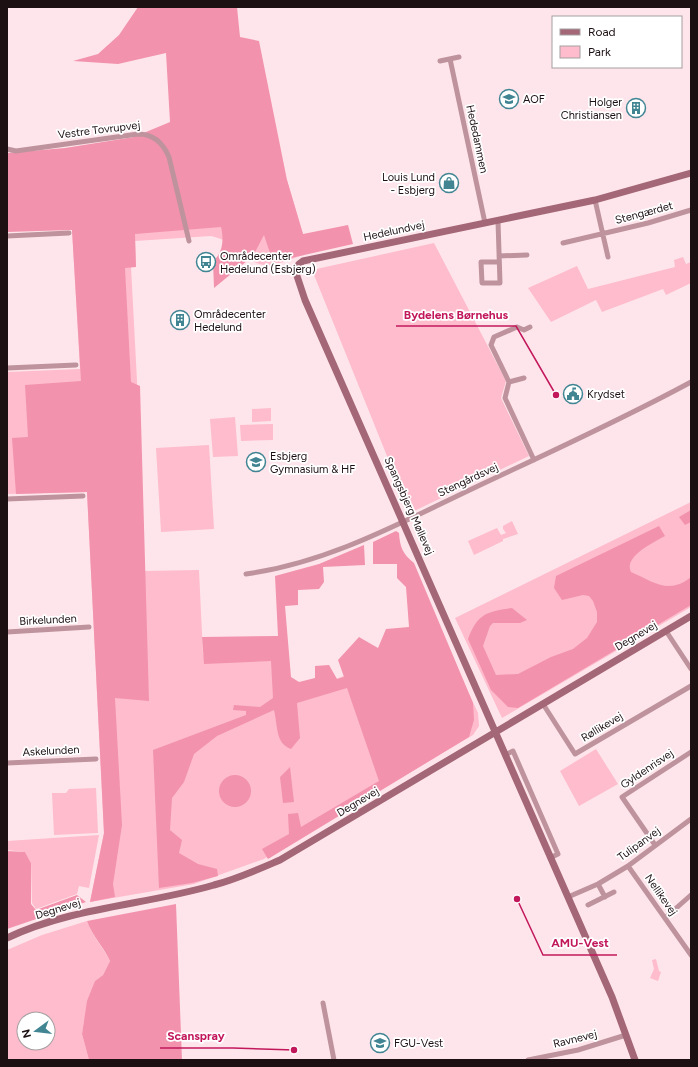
<svg xmlns="http://www.w3.org/2000/svg" width="698" height="1067" font-family="Figtree,sans-serif">
	<style>
		.green { fill: #febccd; fill-rule: evenodd }
		.forest { fill: #f292ad }
		.lines { fill: none; stroke-linecap: round; stroke-linejoin: round }
		.street { stroke: #be939d; stroke-width: 5 }
		.secondary { stroke: #a46777; stroke-width: 7 }
		.labels { text-anchor: middle; dominant-baseline: central; stroke-width: 3.5; stroke-linejoin: round; paint-order: stroke }
		.poi-label { font-size: 11px; fill: #1d1013; stroke: #fff; text-anchor: start }
		.street-label { font-size: 11px; fill: #1d1013; stroke: #fff }
		.leader { fill: none; stroke: #c2185b; stroke-width: 1.5 }
		.callout-dot { fill: #c2185b; stroke: #fff; stroke-width: 1.5 }
		.callout-label { font-size: 12px; text-anchor: middle; font-weight: bold; fill: #c2185b; stroke: #fff; stroke-width: 3.5; stroke-linejoin: round; paint-order: stroke }
	</style>
	<rect width="100%" height="100%" fill="#fee5eb"/>
	<path class="green" d="M287,180L303,234L304,255C292,258 282,264 269,265C246,266 237,241 211,236L135,241L136,267H131L137,381L143,571L199,570L203,655L278,651L281,702L442,635L478,713L479,726L473,735L264,859L194,884L90,902L104,833L87,492L7,494V372L80,369L72,229Z
		M434,243L506,381L501,398L529,456L410,513L312,270Z
		M683,257L686,264L691,262V283L666,295L663,289L602,312L596,300L551,322L528,288L577,266L588,289L675,267L674,260Z
		M271,408V421L252,422V409Z
		M235,417L238,456L213,457L210,419Z
		M273,424V440L241,441L240,425Z
		M209,445L214,529L161,532L156,448Z
		M691,502V607L502,718L455,618Z
		M512,521L518,534L503,539V541L474,555L468,541L497,528L501,535L506,533L503,529V526Z
		M596,749L618,784L579,806L560,771Z
		M96,788L98,833L54,835L52,793H66L69,789Z
		M99,835L89,888L79,886L77,894L36,909L32,903L31,863L25,852L7,850V841Z
		M87,921C92,936 103,947 110,961L103,975L95,981L84,1021L82,1034L89,1060H7V950L42,935ZM24,1019H48V1043H24Z
		M656,959L659,971L661,972L658,981L650,978L654,969L652,960Z"/>
	<path class="forest" d="M138,7H237L240,37L259,41L287,180L303,234L348,225L353,244L273,262L264,235L253,256L214,288L213,261C223,253 224,239 221,227L135,234L136,267L125,268L131,382L140,386L149,701L115,698L122,825L113,884L115,897L90,902L104,833L87,492L16,494L12,438L28,437L25,385L81,381L72,230L7,232V153L65,148L134,137L170,122L166,53L118,64L73,61L98,54L119,35Z
		M691,510V522L685,525L679,517Z
		M659,526L665,536C654,542 623,557 631,572C654,582 669,595 691,577V605L518,708L508,707L491,690L468,639C478,613 487,612 512,608L527,620L520,623H493L490,626L483,646L496,675L518,674L551,657L573,649L587,638L597,622V612L593,601L589,596L583,595L562,600L554,588L556,576Z
		M396,531L399,533C400,548 403,554 414,563L473,703L474,720L469,737L268,859L262,849L289,834L288,814L298,813L301,827L379,781L347,688L297,703L300,738L291,749C275,743 278,726 274,710L217,736L194,754L184,782L172,798L170,830L182,840L179,853L198,864L217,869L218,876L192,883L159,888L153,750L246,715V711L233,710L234,705L260,707L273,698L271,661L204,664L202,637L278,636L275,576L319,564L364,545L365,565L323,567L324,582L319,589L298,590V605L285,606L291,677L299,682L315,678V666L329,665L337,679L344,677L338,660L359,637L378,648L386,629L409,627L406,587L397,578V564H373V542Z
		M290,767L294,802L283,803L280,777Z
		M219 791a16 16 0 1 1 32 0a16 16 0 1 1-32 0Z
		M7,851L25,852L31,863V904L36,910L77,895L86,902L7,929Z
		M176,904L182,1060H89L82,1034L87,1001L95,981L103,975L110,961C104,947 92,936 87,921Z"/>
	<g class="lines">
		<path class="street" d="M450,59L485,223
			M440,61L459,57
			M7,149L16,151L138,134C154,134 163,143 169,157L189,241
			M595,200L608,257
			M498,221L500,283H482L481,262H499
			M7,236L69,233
			M563,243L648,223L691,210
			M499,256L527,255
			M530,327L524,330L517,327L494,337L491,345L509,382L505,398L534,460
			M7,368L76,365
			M509,382L524,378
			M7,499L83,496
			M246,574C328,563 402,522 476,487C548,453 621,420 691,382
			M666,631L691,669
			M7,632L89,627
			M543,704L575,754L691,686
			M505,755L513,751L558,854L550,858
			M7,763L96,759
			M655,845L622,797L691,752
			M628,866L691,955
			M598,884L605,897
			M568,897L598,884L628,866L691,819
			M588,905L614,892
			M665,918L691,895
			M323,1003L334,1060
			M528,1060L578,1050L626,1035"/>
		<path class="secondary" d="M7,938C72,907 146,905 214,885C237,879 259,869 280,860L691,616
			M635,1060L612,997L305,300L295,270L299,264L303,261L595,200L691,173"/>
	</g>
	<defs>
		<symbol id="university-ring" viewBox="-11 -11 22 22"><circle r="9.5" fill="#fff" stroke="#418593" stroke-width="1.5"/><path d="M0-5L7-2L0 1L-7-2ZM-4 1L0 2.5L4 1V4Q0 6-4 4Z" fill="#418593"/></symbol>
		<symbol id="building-ring" viewBox="-11 -11 22 22"><circle r="9.5" fill="#fff" stroke="#418593" stroke-width="1.5"/><path d="M-4-6H4V6H1V3H-1V6H-4ZM-2.5-4.3h1.7v1.8h-1.7ZM.8-4.3h1.7v1.8H.8ZM-2.5-1h1.7V.8h-1.7ZM.8-1h1.7V.8H.8Z" fill="#418593"/></symbol>
		<symbol id="shop-ring" viewBox="-11 -11 22 22"><circle r="9.5" fill="#fff" stroke="#418593" stroke-width="1.5"/><path d="M-5-2.5h2.3a2.7 3.5 0 0 1 5.4 0H5L5.5 6h-11ZM-1.5-2.5h3a1.5 2.3 0 0 0-3 0Z" fill="#418593"/></symbol>
		<symbol id="bus-ring" viewBox="-11 -11 22 22"><circle r="9.5" fill="#fff" stroke="#418593" stroke-width="1.5"/><path d="M-5-6H5V4H4V6H2V4H-2V6H-4V4H-5ZM-3.5-4V0h7V-4ZM-3.5 1.2v1.5H-2V1.2ZM2 1.2v1.5H3.5V1.2Z" fill="#418593"/></symbol>
		<symbol id="civic-ring" viewBox="-11 -11 22 22"><circle r="9.5" fill="#fff" stroke="#418593" stroke-width="1.5"/><path d="M-.6-6.5H3V-4.5H.6V-3L4-1V1h2V6H-6V1h2V-1L-.6-3ZM-1.2 2.5V6h2.4V2.5Z" fill="#418593"/></symbol>
		<symbol id="school-ring" viewBox="-11 -11 22 22"><circle r="9.5" fill="#fff" stroke="#418593" stroke-width="1.5"/><path d="M0-5L7-2L0 1L-7-2ZM-4 1L0 2.5L4 1V4Q0 6-4 4Z" fill="#418593"/></symbol>
	</defs>
	<g fill-rule="evenodd">
		<use href="#university-ring" x="498" y="88" width="22" height="22"/>
		<use href="#building-ring" x="625" y="97" width="22" height="22"/>
		<use href="#shop-ring" x="438" y="172" width="22" height="22"/>
		<use href="#bus-ring" x="195" y="251" width="22" height="22"/>
		<use href="#building-ring" x="169" y="309" width="22" height="22"/>
		<use href="#civic-ring" x="562" y="383" width="22" height="22"/>
		<use href="#school-ring" x="245" y="451" width="22" height="22"/>
		<use href="#school-ring" x="369" y="1032" width="22" height="22"/>
	</g>
	<g class="labels">
		<g class="poi-label">
			<text x="523" y="99">AOF</text>
			<text x="622" y="102" text-anchor="end">Holger<tspan x="622" dy="13">Christiansen</tspan></text>
			<text x="435" y="177" text-anchor="end">Louis Lund<tspan x="435" dy="13">- Esbjerg</tspan></text>
			<text x="220" y="256">Områdecenter<tspan x="220" dy="13">Hedelund (Esbjerg)</tspan></text>
			<text x="194" y="314">Områdecenter<tspan x="194" dy="13">Hedelund</tspan></text>
			<text x="587" y="394">Krydset</text>
			<text x="270" y="456">Esbjerg<tspan x="270" dy="13">Gymnasium &amp; HF</tspan></text>
			<text x="394" y="1043">FGU-Vest</text>
		</g>
		<g class="street-label">
			<text transform="translate(99 130) rotate(-7)">Vestre Tovrupvej</text>
			<text transform="translate(477 139) rotate(78)">Hededammen</text>
			<text transform="translate(644 213) rotate(-15)">Stengærdet</text>
			<text transform="translate(394 231) rotate(-12)">Hedelundvej</text>
			<text transform="translate(468 480) rotate(-25)">Stengårdsvej</text>
			<text transform="translate(409 506) rotate(66)">Spangsbjerg Møllevej</text>
			<text transform="translate(48 620) rotate(-3)">Birkelunden</text>
			<text transform="translate(636 636) rotate(-31)">Degnevej</text>
			<text transform="translate(602 727) rotate(-31)">Røllikevej</text>
			<text transform="translate(51 751) rotate(-3)">Askelunden</text>
			<text transform="translate(647 769) rotate(-34)">Gyldenrisvej</text>
			<text transform="translate(358 802) rotate(-31)">Degnevej</text>
			<text transform="translate(639 844) rotate(-36)">Tulipanvej</text>
			<text transform="translate(661 895) rotate(55)">Nellikevej</text>
			<text transform="translate(58 909) rotate(-17)">Degnevej</text>
			<text transform="translate(575 1039) rotate(-14)">Ravnevej</text>
		</g>
	</g>
	<path class="leader" d="M556 395L516 326H396M517 899L543 955H617M294 1050L233 1048H160"/>
	<g class="callout-dot">
		<circle cx="556" cy="395" r="4"/>
		<circle cx="517" cy="899" r="4"/>
		<circle cx="294" cy="1050" r="4"/>
	</g>
	<g class="callout-label">
		<text x="456" y="319">Bydelens Børnehus</text>
		<text x="580" y="947">AMU-Vest</text>
		<text x="196" y="1040">Scanspray</text>
	</g>
	<rect width="698" height="1067" fill="none" stroke="#1d1013" stroke-width="16"/>
	<rect x="552" y="16" width="130" height="52" fill="#ffffff" stroke="#a59fa1"/>
	<rect x="560" y="29" width="20" height="6" fill="#a46777" stroke="#a59fa1"/>
	<text x="588" y="36" font-size="12" fill="#1d1013">Road</text>
	<rect x="560" y="46" width="20" height="12" fill="#febccd" stroke="#a59fa1"/>
	<text x="588" y="56" font-size="12" fill="#1d1013">Park</text>
	<g transform="translate(36 1031) rotate(255)"><circle r="19" fill="#ffffff" stroke="#a59fa1"/>
	<path d="M0-3L7 15L0 10L-7 15Z" fill="#418593"/>
	<text y="-6" font-size="11" font-weight="bold" text-anchor="middle" fill="#1d1013">N</text>
	</g>
</svg>
